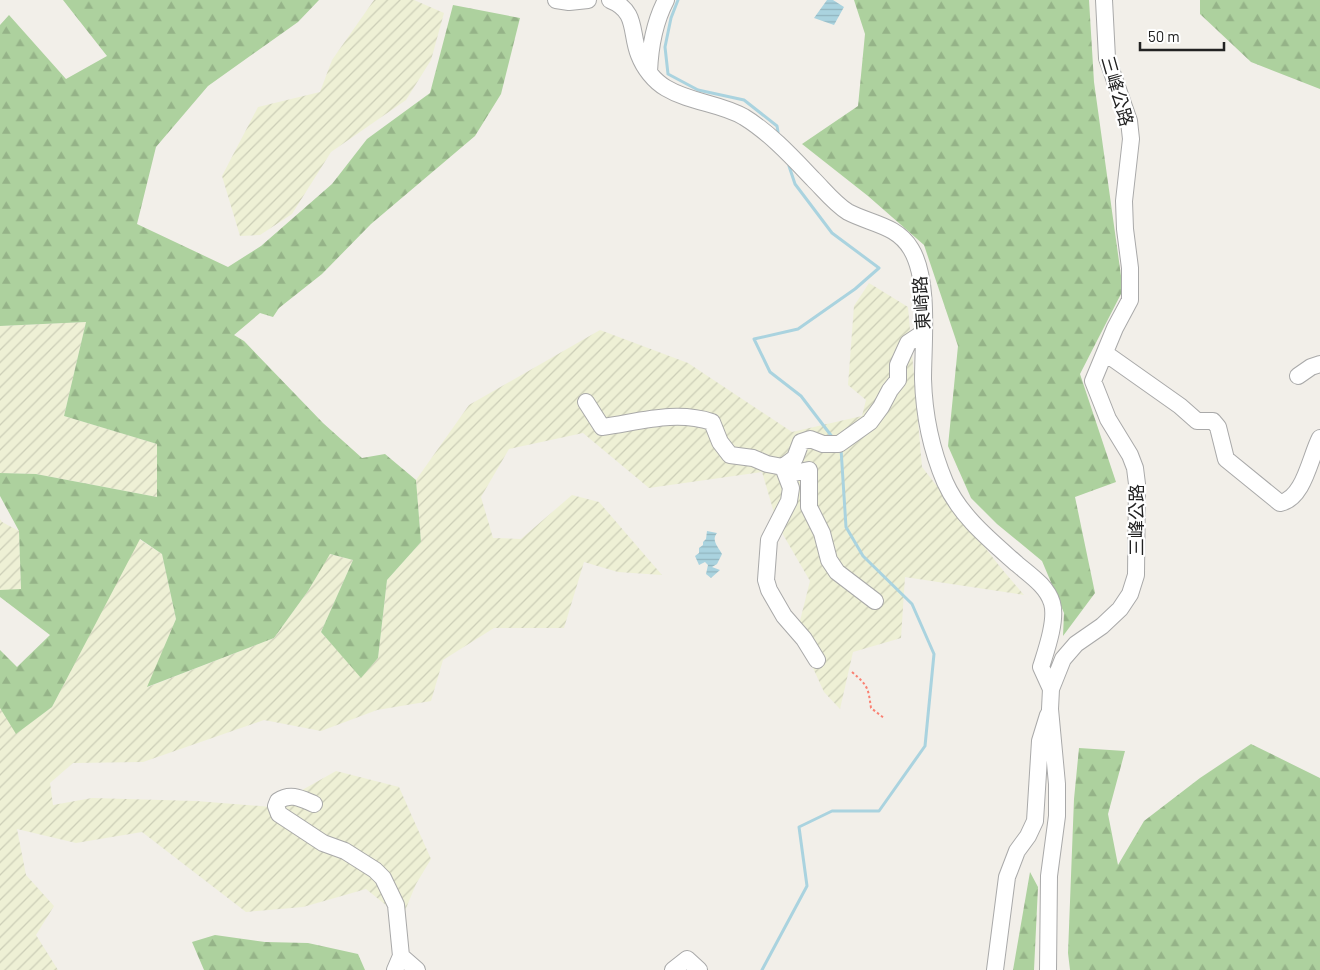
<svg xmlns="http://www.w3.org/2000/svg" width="1320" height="970" font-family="Barlow,'Noto Sans TC',sans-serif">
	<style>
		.farmland { fill: url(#farmland-furrows) }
		.forest { fill: url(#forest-firs) }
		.water { fill: url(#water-rules) }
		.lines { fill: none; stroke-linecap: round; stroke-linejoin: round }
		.stream { stroke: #aad3df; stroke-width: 3 }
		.minor-casing { stroke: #a9a9a9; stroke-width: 18 }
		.path { stroke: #fa8072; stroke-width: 2; stroke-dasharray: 2.5 2.5; stroke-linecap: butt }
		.minor { stroke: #fff; stroke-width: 16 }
		.labels { text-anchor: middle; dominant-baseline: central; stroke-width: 4.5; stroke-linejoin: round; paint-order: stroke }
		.street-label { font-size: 18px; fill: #222; stroke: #fff }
	</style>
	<defs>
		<pattern id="farmland-furrows" width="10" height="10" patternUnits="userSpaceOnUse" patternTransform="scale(1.25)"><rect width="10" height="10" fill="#eef0d5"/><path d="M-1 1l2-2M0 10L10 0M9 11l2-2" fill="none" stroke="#ccceb7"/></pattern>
		<pattern id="forest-firs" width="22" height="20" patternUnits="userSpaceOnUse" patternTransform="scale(1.25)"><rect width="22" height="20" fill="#add19e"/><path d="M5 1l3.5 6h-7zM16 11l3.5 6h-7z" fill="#95b388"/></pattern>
		<pattern id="water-rules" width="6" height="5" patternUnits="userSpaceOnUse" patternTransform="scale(1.25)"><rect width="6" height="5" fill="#aad3df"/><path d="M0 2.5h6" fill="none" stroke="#92b5bf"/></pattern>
	</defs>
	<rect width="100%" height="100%" fill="#f2efe9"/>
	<path class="farmland" d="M374,0H414L444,13L431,60L406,100L331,152L292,214L260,235L240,236L222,176L258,107L320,92L332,60Z
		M869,283L908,307L922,467L1001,568L1024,595L905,577L901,638L853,652L840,709L824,692L797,633L810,581L778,526L762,472L649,488L583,433L509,449L481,497L493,538L521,539L572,495L599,502L662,575L618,572L584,562L564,628H494L443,660L431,701L377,710L321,731L264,720L143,762L73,763L50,783L53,805L92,798L196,801L272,807L336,771L399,787L431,859L416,884L402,918L366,889L303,907L246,912L142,832L76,843L17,829L26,875L54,906L36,935L58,970H0V708L17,733L52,707L139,539L162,554L176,619L148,687L274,638L308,591L329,554L353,560L321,632L361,677L378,658L387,580L421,542L416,480L469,405L600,330L688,363L792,432L862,416L866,400L848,385L854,306Z
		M86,322L64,416L157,444V497L36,474L0,473V326Z
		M0,519L2,522L19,531L21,590H0Z"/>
	<path class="forest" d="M63,0H319L298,22L208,86L156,147L137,224L228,267L261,246L332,184L367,139L430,93L453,5L520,18L501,94L475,136L371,224L322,274L279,308L273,317L260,313L234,335L244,341L323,423L362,458L385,454L416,480L421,542L387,580L378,658L361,678L321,632L353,560L330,554L308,591L274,638L147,687L176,619L162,554L140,539L52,707L16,734L0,708V650L17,667L50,635L0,597V590L21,589L19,531L0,496V473L36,474L157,497V444L64,416L86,322L0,326V25L9,15L66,79L107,56Z
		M854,0H1089L1094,82L1123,290L1080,374L1116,482L1075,497L1095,593L1063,636L1064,613L1042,561L997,524L971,498L948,446L958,346L924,245L868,196L802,144L858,106L865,34Z
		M1200,0H1320V89L1251,62L1200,14Z
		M1251,744L1320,778V970H1070L1068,953L1074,799L1079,748L1125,751L1108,814L1118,865L1144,821L1200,778Z
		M1030,872L1038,887L1034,970H1013Z
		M215,935L265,942L308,943L358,954L365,970H204L192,942Z"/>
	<path class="water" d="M827,0H833L844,7L834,25L814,18Z
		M707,531L717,533C711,540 718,547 722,554L717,564L712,567L720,570L711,578L706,574L708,565L705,562L699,565L695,556L699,553V548L703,545V542L706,539Z"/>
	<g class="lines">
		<path class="stream" d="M678,0L671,18L665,47L668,74L698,90L744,100L777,126L778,132
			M789,166L795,184L832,233L879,268L855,289L798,329L754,339L770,372L801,396L833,438
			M762,970L807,886L799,827L832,811H879L925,746L934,654L912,604L863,556L846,527L841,449"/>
		<defs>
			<path id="minor" d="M556,0L569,2L588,0
				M610,0C638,11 630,33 639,55C644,68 654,81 666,88C691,103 720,103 744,117C770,133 792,157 813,179C824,190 835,204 848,212C871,224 897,225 911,249C930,280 923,344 923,379C924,415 931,449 945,482C960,516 990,540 1017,564C1030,575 1047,586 1052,603C1057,620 1046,651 1041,667L1051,689
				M649,72C650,47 654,23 666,0
				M1105,353L1180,406L1197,421H1213L1218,427L1226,459L1280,503C1304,499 1310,457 1320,438
				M1298,376L1311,367L1320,364
				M586,402L602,427C639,422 675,410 712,422L720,442L730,455L753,458L767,464L783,467L795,458L801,442L810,439L823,444H839L870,422L881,407L890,390L898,380V365L908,343L923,333
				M817,660L804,639L784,616L769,590L766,580L769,540L789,501L791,488L783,467L794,473L809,470V507L822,533L829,560L837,572L875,601
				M314,804C302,799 291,792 278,801L276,806L279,814L323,843L345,851L375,870L383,878L396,905L401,956L417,970
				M395,970L401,956
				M673,970L687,959L699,970
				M995,970L1007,877L1017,851L1028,836L1035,821L1040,741L1048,715
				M1048,970L1049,876L1057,816V784L1050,709L1051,689L1063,659L1076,644L1102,626L1120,609L1130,594L1136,575L1137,484L1135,468L1130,455L1108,419L1093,381L1115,328L1130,300V268L1125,229L1124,201L1131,139L1129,121L1107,58L1104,0"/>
		</defs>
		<use href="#minor" class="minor-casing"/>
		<path class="path" d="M852,672C868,686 868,687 871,708L884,718"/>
		<use href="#minor" class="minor"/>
	</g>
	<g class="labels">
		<g class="street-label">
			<text transform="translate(1118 91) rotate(74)">三峰公路</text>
			<text transform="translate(921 303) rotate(-94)">東崎路</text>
			<text transform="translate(1136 520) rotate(-90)">三峰公路</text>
		</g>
	</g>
	<path d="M1140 42v8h84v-8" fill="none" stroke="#222222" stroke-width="2.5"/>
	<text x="1148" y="42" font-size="15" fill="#222222" stroke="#ffffff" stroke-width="4" paint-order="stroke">50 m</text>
</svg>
